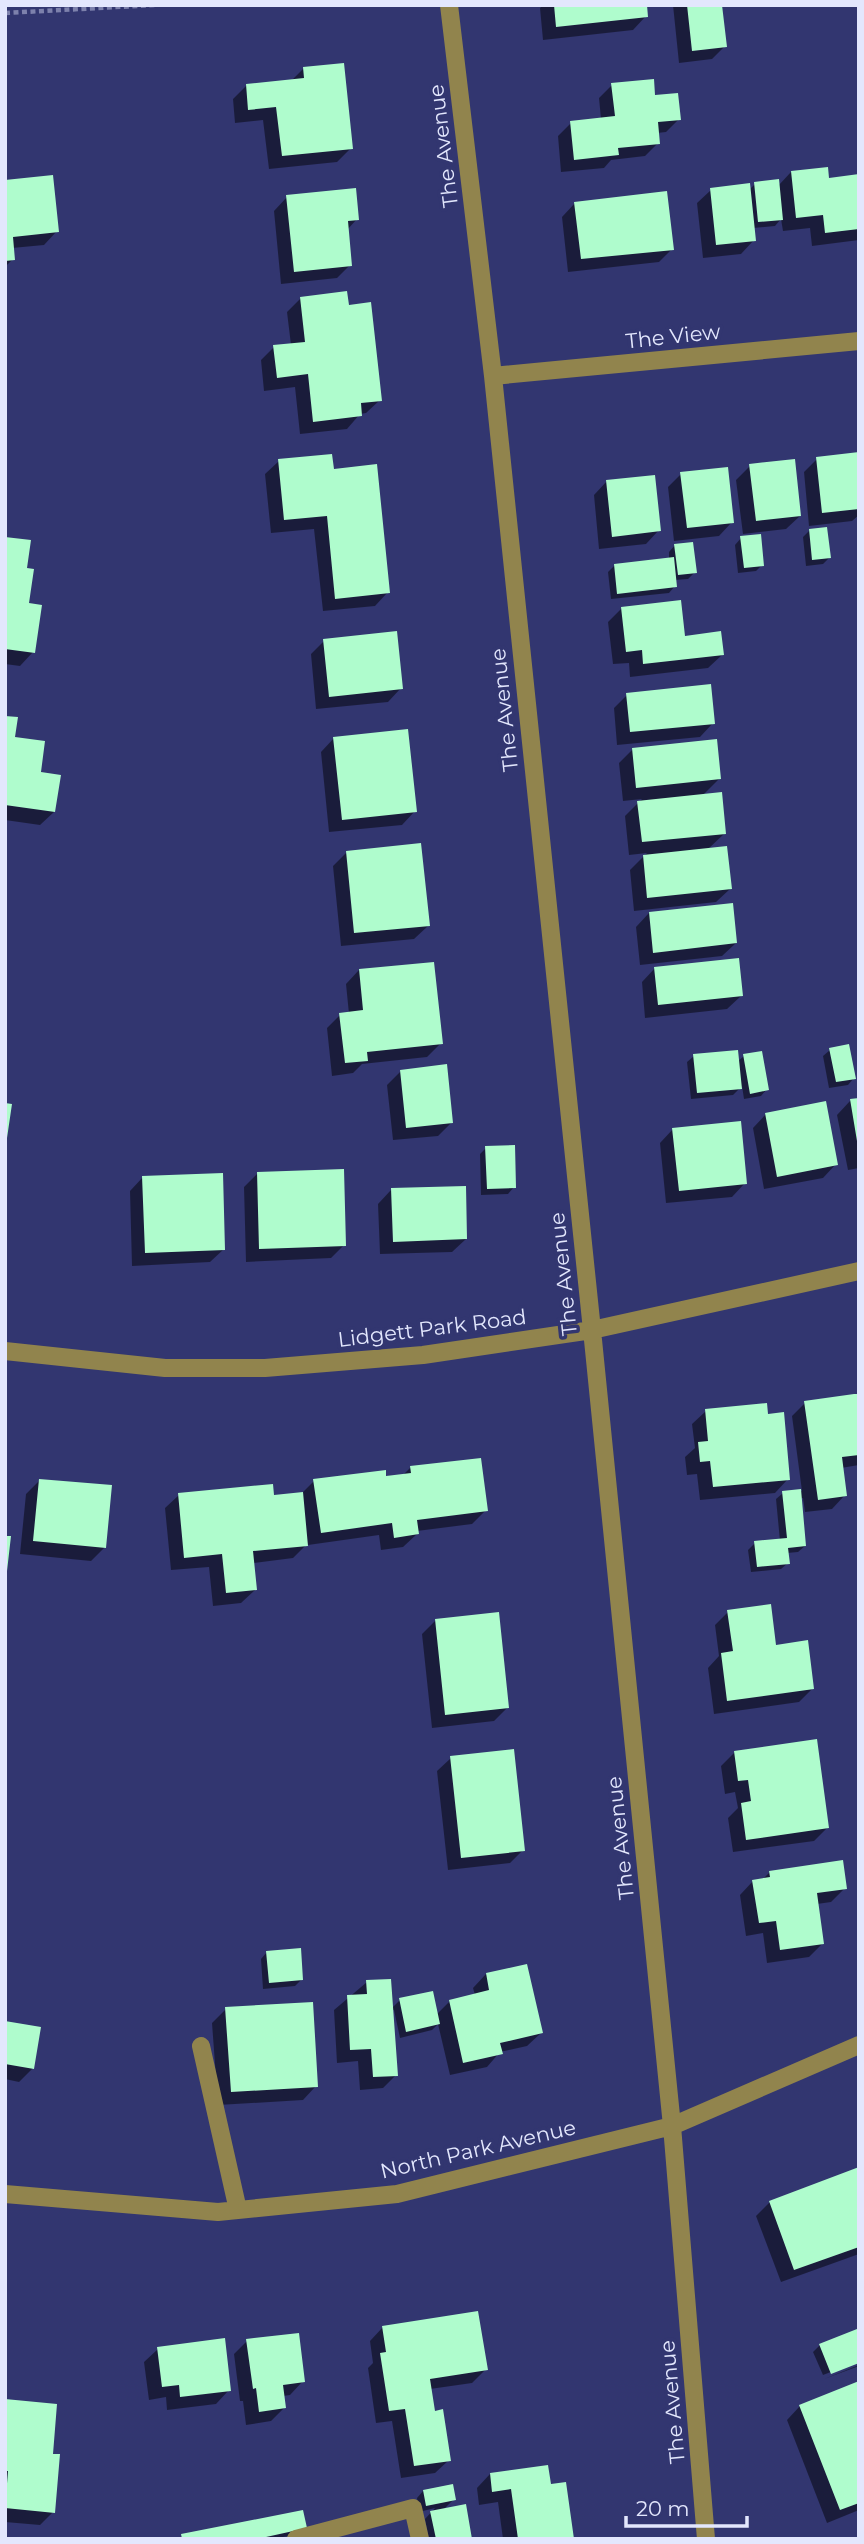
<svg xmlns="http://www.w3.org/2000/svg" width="864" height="2544" font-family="Montserrat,sans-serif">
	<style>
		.shadow { fill: #0007 }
		.building { fill: #affccd }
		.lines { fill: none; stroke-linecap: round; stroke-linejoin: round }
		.path { stroke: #7d81ac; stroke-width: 4.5; stroke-dasharray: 5 3.5; stroke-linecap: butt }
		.minor { stroke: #91844d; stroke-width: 18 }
		.labels { text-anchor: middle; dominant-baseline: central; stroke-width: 7; stroke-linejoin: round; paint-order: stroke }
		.street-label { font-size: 21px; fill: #e3e7fd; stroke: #323670 }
	</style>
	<rect width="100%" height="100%" fill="#323670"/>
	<path class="shadow" d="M543,5H645L646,16L633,30L543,40L540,8Z
		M673,5H721L725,46L712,59L679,63Z
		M303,69L351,148L337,162L269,169L263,120L235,123L233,99L246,86L291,81Z
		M612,85L654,97L679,119L666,132L657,133L658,143L645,156L611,160L604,168L561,172L558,136L571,123L601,119L599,98Z
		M791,172L827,179L859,176V240L812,246L810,228L783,231L781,219L775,226L753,228L754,240L741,254L703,258L697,203L711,190H749L755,184L778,186Z
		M5,182L57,231L44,245L12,248L13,259L5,267Z
		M287,197L357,219L347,230L350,265L337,278L281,284L274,211Z
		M575,203L672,249L659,262L568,272L562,217Z
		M301,298L347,307L380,400L366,413L360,414L347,429L300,434L295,387L264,391L261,360L274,347L291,345L287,312Z
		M859,454V515L852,521L809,526L804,472L817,459Z
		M279,461L333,471L388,592L375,606L323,611L314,529L271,533L265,474Z
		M750,466L800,516L786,529L743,534L736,480Z
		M681,474L732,522L719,536L674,541L668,487Z
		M607,481L659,530L646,544L599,549L594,495Z
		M810,530L829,558L823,564L806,566L803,537Z
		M5,538L25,569L33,652L20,666L5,664Z
		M741,538L762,565L756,571L738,573L735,545Z
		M675,545L695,572L688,579L675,580V586L669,593L611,599L608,572L615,565L669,559V552Z
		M622,608L684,638L722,655L708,668L630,677L629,663L613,664L608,622Z
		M324,641L401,688L388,702L316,709L311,654Z
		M627,695L713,723L700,737L617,745L614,708Z
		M5,717L13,738L39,774L54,812L40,825L5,820Z
		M334,738L415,811L402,825L329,832L321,752Z
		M633,749L719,779L702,796L725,833L707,850L730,889L716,902L634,911L630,870L647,853L629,855L625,816L642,799L623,801L619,763Z
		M346,853L428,926L414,939L341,946L333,866Z
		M649,913L736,943L722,956L640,965L636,927Z
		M655,968L741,996L727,1009L645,1018L642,982Z
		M359,970L441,1043L427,1057L362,1064L353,1073L332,1076L327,1028L340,1015L349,1014L346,984Z
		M830,1050L854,1078L848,1085L829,1088L823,1056Z
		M694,1056L737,1062L744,1056L767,1089L761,1096L744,1099L742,1086L733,1095L691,1099L687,1062Z
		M401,1071L451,1123L438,1136L393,1140L387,1085Z
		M859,1099V1168L848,1170L837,1115L850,1101Z
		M766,1114L836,1164L823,1178L764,1189L753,1128Z
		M673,1129L745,1183L732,1197L666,1203L660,1143Z
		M486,1148L514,1187L508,1194L481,1195L480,1154Z
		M257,1174L344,1245L331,1258L246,1262L244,1187Z
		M143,1177L224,1249L210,1262L132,1266L130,1191Z
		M391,1190L466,1239L452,1252L380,1254L378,1204Z
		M859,1395V1465L841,1468L845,1495L832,1509L805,1512L803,1498L800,1499L805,1546L798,1552L787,1553L788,1563L781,1569L751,1572L748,1550L755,1543L780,1541L776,1499L783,1493L802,1491L792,1416L805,1403Z
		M706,1411L767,1416L788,1479L775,1493L700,1500L697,1474L687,1475L685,1457L695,1448L692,1424Z
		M410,1468L486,1510L472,1524L417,1531V1534L403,1547L381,1550L379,1535L308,1545V1543L293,1558L253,1563L255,1590L241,1603L213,1606L209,1567L171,1570L165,1508L179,1495L272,1497L301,1494L314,1481L403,1475Z
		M39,1481L105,1547L91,1561L20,1554L26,1494Z
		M728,1612L775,1647L813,1688L799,1702L714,1714L708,1668L719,1656L715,1625Z
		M436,1620L508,1707L494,1721L432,1728L422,1634Z
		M735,1752L827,1828L814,1841L733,1852L728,1818L738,1808L735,1792L725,1794L721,1766Z
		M451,1758L523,1850L510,1863L448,1870L437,1771Z
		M770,1872L845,1888L831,1902L817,1904L822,1944L809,1957L767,1963L763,1933L746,1936L740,1895L753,1881L762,1880Z
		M267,1952L301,1980L295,1986L263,1989L261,1959Z
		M486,1974L541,2033L527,2046L500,2052L487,2067L450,2075L438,2024L432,2030L400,2038L394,2010H392L396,2075L383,2088L360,2090L358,2061L337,2063L334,2010L367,1982L392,2008L400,2000L436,2015L450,2001L475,1995L473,1988Z
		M226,2009L316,2086L303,2100L218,2105L212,2023Z
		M5,2023L33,2068L19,2082L5,2079Z
		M859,2169V2254L781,2282L756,2216L770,2202Z
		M383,2327L486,2369L472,2383L430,2389L433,2413L449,2460L435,2473L401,2478L392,2421L376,2423L368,2368L373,2363L370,2341Z
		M247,2341L303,2381L290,2395L283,2396L284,2408L271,2421L246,2425L243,2401H240L234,2354Z
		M820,2345L859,2361L823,2375L813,2352Z
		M158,2349L229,2390L216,2404L167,2410L166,2397L149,2400L144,2362Z
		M859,2365V2366L824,2379Z
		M859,2383V2510L827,2523L787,2420L800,2406Z
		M5,2401L51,2456L53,2512L40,2525L5,2522Z
		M490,2474L550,2486L573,2539H503L498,2502L479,2505L477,2488Z
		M423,2491L454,2499L443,2510L471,2539H429L425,2519L435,2508L419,2512L417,2498Z
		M302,2512L299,2534L272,2539H180L182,2536Z"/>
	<path class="building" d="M554,5H647L648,17L556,27Z
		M687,5H722L727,47L692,51Z
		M344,63L353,149L282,156L276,107L248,110L246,84L304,78L303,67Z
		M654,79L655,95L678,93L681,120L658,122L660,144L618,148L619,155L574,160L570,121L615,116L611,83Z
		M828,167L829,178L859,174V229L825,233L823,215L796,218L791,171Z
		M53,175L59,232L13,237L15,260L5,261V180Z
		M779,179L783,220L758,222L754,182Z
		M750,183L756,241L716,245L710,188Z
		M356,188L359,220L348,221L352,266L294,272L286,195Z
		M667,191L674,250L581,259L574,202Z
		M347,291L349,305L371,302L382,401L361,403L362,416L313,422L308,374L277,378L273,345L305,342L300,297Z
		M859,452V509L822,513L816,457Z
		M332,454L334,469L377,464L390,593L335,599L327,516L284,520L278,459Z
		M795,459L801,516L756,521L749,464Z
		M728,467L734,523L687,528L680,472Z
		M655,475L661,531L612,537L606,480Z
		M827,527L831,558L812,560L809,529Z
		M761,534L764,566L744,568L740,536Z
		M5,537L31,540L27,568L34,569L29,603L42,605L35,653L5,649Z
		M693,542L697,573L678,575L674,544Z
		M674,557L677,587L617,594L614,564Z
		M681,600L685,636L721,631L724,655L643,664L642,650L626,652L621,607Z
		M397,631L403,689L329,697L323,639Z
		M711,684L715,724L630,732L626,693Z
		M5,716L18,717L15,737L45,741L41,772L61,775L55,812L5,805Z
		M408,729L417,812L342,820L333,737Z
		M717,739L721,779L636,788L632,748Z
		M722,792L726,834L642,842L637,801Z
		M421,843L430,926L354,933L346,851Z
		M727,846L732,889L647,898L643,855Z
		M733,903L737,943L653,953L649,912Z
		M739,958L743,996L658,1005L654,967Z
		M434,962L443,1044L367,1052L368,1061L345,1063L339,1013L363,1010L359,969Z
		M849,1044L856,1079L836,1082L829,1048Z
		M738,1050L742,1089L697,1093L693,1054Z
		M762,1051L769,1090L750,1094L743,1054Z
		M447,1064L453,1123L406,1128L400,1070Z
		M859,1098V1141H857L850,1099Z
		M826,1101L838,1165L777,1177L765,1113Z
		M5,1103L12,1104L7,1138L5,1137Z
		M741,1121L747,1184L679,1191L672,1128Z
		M515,1145L516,1188L487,1189L485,1146Z
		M344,1169L346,1246L259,1249L257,1172Z
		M223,1173L225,1250L145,1253L142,1176Z
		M466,1186L467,1239L393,1242L391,1188Z
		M854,1394H859V1455L842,1457L847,1496L818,1500L804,1401Z
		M767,1403L768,1414L784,1412L790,1480L713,1487L710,1461L700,1462L698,1442L708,1441L705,1409Z
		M481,1458L488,1511L417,1520L419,1534L394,1538L392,1523L321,1533L313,1479L386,1470V1476L411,1473L410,1466Z
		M39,1479L112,1485L106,1548L33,1541Z
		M273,1484L274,1495L303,1492L308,1546L253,1551L257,1590L226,1593L222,1554L184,1558L178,1493Z
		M801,1489L806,1546L788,1548L790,1564L757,1567L754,1541L787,1538L782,1491Z
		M5,1536H11L7,1571H5Z
		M771,1604L776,1645L808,1640L814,1689L727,1701L721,1653L733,1651L727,1610Z
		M499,1612L509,1708L445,1715L435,1619Z
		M817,1739L829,1828L746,1840L741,1803L751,1801L748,1780L738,1781L734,1751Z
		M514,1749L525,1851L461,1858L450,1756Z
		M843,1860L847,1889L817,1893L824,1944L780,1950L776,1921L759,1923L752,1880L770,1877L769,1871Z
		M301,1948L303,1980L269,1983L266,1951Z
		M527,1964L543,2033L500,2043L503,2054L463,2063L449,2000L489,1990L486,1973Z
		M391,1979L398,2076L373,2077L371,2049L350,2050L347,1995L367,1994L366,1980Z
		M433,1991L440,2024L406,2032L399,1998Z
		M313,2002L318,2087L231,2092L225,2007Z
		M5,2021L41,2027L34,2069L5,2064Z
		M859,2167V2247L794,2270L769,2201Z
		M478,2311L488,2370L430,2379L435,2411L443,2409L451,2461L414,2466L405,2409L389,2411L380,2353L386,2352L382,2326Z
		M857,2329L859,2334V2363L831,2374L819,2344Z
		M299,2333L305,2382L283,2385L286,2408L259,2412L256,2388L253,2389L246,2339Z
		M225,2338L231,2391L180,2397L179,2385L162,2387L157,2347Z
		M859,2381V2503L840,2510L799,2405Z
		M5,2399L57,2404L53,2454H60L55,2513L5,2508L8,2471H5Z
		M548,2465L551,2484L566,2482L574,2539H518L511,2489L492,2492L490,2473Z
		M453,2484L456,2500L426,2506L423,2490Z
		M466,2504L472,2539H436L430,2511Z
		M303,2510L307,2528L257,2539H182L181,2534Z"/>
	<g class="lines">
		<path class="path" d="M5,13L155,5"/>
		<path class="minor" d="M449,5L493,376L592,1330L672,2126L706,2539
			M493,376L859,341
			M5,1351L165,1368H265L423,1355L592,1330L859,1271
			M201,2046L238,2210
			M5,2194L218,2212L397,2194L672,2126L859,2045
			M296,2539L413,2508L420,2539"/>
	</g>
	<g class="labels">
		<g class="street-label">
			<text transform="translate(443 146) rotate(-97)">The Avenue</text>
			<text transform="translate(673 336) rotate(-6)">The View</text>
			<text transform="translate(504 710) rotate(-96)">The Avenue</text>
			<text transform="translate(563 1274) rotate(-96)">The Avenue</text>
			<text transform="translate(432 1328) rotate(-7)">Lidgett Park Road</text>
			<text transform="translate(620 1838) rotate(-96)">The Avenue</text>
			<text transform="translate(478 2149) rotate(-13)">North Park Avenue</text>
			<text transform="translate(672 2402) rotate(-95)">The Avenue</text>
		</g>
	</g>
	<rect width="864" height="2544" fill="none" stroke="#e3e7fd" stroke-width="14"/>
	<path d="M626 2516v10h121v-10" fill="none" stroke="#e3e7fd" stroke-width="3.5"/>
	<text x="636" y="2516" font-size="21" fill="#e3e7fd" stroke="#323670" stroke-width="5" paint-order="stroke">20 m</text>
</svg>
